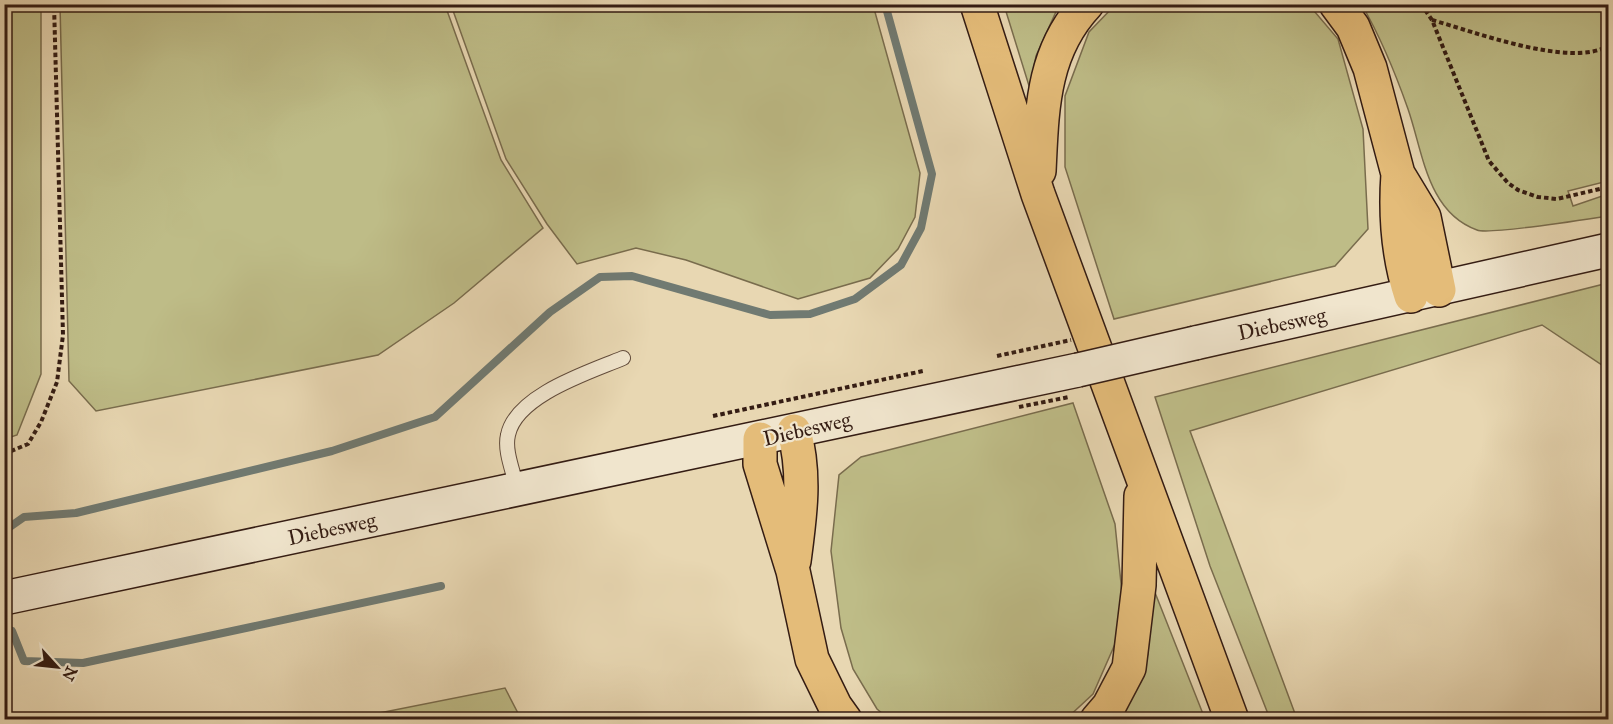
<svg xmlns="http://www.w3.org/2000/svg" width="1613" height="724" font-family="'IM FELL Great Primer',serif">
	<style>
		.green { fill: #bebc87; stroke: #796c4d; stroke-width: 1.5 }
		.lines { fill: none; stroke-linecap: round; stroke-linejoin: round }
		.stream { stroke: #707a72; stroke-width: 8 }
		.lane-casing { stroke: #614b3b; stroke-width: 16 }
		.secondary-casing { stroke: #341c13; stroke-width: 36 }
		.highway-casing { stroke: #341c13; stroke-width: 36 }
		.path { stroke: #341c13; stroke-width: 4; stroke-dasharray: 4.5 3; stroke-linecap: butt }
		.lane { stroke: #f0e5cd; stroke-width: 14 }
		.secondary { stroke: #f0e5cd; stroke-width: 33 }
		.highway { stroke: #e4bc79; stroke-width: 33 }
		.secondary-bridge-casing { stroke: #341c13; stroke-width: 36; stroke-linecap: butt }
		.path-bridge { stroke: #341c13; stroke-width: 4; stroke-dasharray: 4.5 3; stroke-linecap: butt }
		.secondary-bridge { stroke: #f0e5cd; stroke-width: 33 }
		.labels { text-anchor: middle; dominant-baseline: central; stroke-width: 4.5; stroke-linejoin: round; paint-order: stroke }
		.street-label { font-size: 21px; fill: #341c13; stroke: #f0e5cd }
	</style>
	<rect width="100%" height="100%" fill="#e8d7b2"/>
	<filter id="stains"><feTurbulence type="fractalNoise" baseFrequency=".00333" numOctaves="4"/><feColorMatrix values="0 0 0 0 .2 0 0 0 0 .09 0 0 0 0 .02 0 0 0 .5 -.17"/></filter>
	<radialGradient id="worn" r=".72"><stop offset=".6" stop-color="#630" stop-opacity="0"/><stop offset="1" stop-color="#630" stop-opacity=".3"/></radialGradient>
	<path class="green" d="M5,4L41,5V374L17,435L5,439Z
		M60,5H445L501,160L543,228L454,303L378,355L96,411L69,381Z
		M451,5H873L920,173L915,217L898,249L870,278L798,299L686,260L636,248L577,264L547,224L506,159Z
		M1004,5H1059L1036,56L1030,89Z
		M1115,5H1309L1338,39L1363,129L1368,229L1335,266L1114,319L1065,167V96L1089,32Z
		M1362,5H1608V181L1568,191L1573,206L1608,194V216C1588,219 1489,235 1477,230C1427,212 1423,152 1408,109C1395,72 1381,38 1362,5Z
		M1608,283V369L1542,325L1190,431L1297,719H1270L1210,566L1155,397Z
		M1073,403L1115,524L1122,593L1115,644L1093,694L1066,719H889L877,709L853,669L841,628L831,551L839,475L861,457Z
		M1152,585L1205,719L1114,720L1136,690L1148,654Z
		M505,688L521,719H349Z"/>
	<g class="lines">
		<path class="stream" d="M4,531L24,517L76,513L332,451L435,417L550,312L600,277L632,276L770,315L810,314L855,299L901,265L921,228L932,174L885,4
			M12,631L24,661L83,663L441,586"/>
		<defs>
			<path id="lane" d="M517,489C514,473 504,451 508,435C516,395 590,372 623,358"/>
			<path id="secondary" d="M1195,343L1608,250
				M4,598L1078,370"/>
			<path id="highway" d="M977,4L1038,194L1232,720
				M1336,4L1353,27L1370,68L1398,174L1424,217L1439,290
				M1039,171C1042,110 1042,52 1087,4
				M1398,174C1395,216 1398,256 1411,296
				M760,439V464L793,571L812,659L835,706L845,720
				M794,561C800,516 806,475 794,431
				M1097,720L1109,706L1129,668L1139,585L1141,496"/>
		</defs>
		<use href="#lane" class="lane-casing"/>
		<use href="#secondary" class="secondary-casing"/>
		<use href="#highway" class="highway-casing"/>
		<path class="path" d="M1421,4L1432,20L1489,161L1508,183L1518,190L1538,197L1557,199L1608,187
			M1432,20C1475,32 1570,68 1608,46
			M713,416L923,371
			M4,454L28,444L41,422L57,382L63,335L54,4"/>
		<use href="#lane" class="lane"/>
		<use href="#secondary" class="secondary"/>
		<use href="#highway" class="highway"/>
		<defs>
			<path id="secondary-bridge" d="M1078,370L1195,343"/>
		</defs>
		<use href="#secondary-bridge" class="secondary-bridge-casing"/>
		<path class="path-bridge" d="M997,356L1071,340
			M1019,407L1069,397"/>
		<use href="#secondary-bridge" class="secondary-bridge"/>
	</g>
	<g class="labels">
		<g class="street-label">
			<text transform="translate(1282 324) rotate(-12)">Diebesweg</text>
			<text transform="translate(807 429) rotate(-13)">Diebesweg</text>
			<text transform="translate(332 529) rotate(-12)">Diebesweg</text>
		</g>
	</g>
	<rect width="1613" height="724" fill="none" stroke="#e8d7b2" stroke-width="24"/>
	<rect x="6" y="6" width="1601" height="712" fill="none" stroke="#341c13" stroke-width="3"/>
	<rect x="12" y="12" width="1589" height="700" fill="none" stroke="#341c13" stroke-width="1.5"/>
	<g transform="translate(57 667) rotate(117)" stroke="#f0e5cd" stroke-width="4.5" paint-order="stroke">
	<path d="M0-4.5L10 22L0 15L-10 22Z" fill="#341c13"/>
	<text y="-9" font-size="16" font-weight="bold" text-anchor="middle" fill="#341c13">N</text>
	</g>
	<rect width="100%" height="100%" filter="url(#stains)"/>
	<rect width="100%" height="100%" fill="url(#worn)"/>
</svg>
